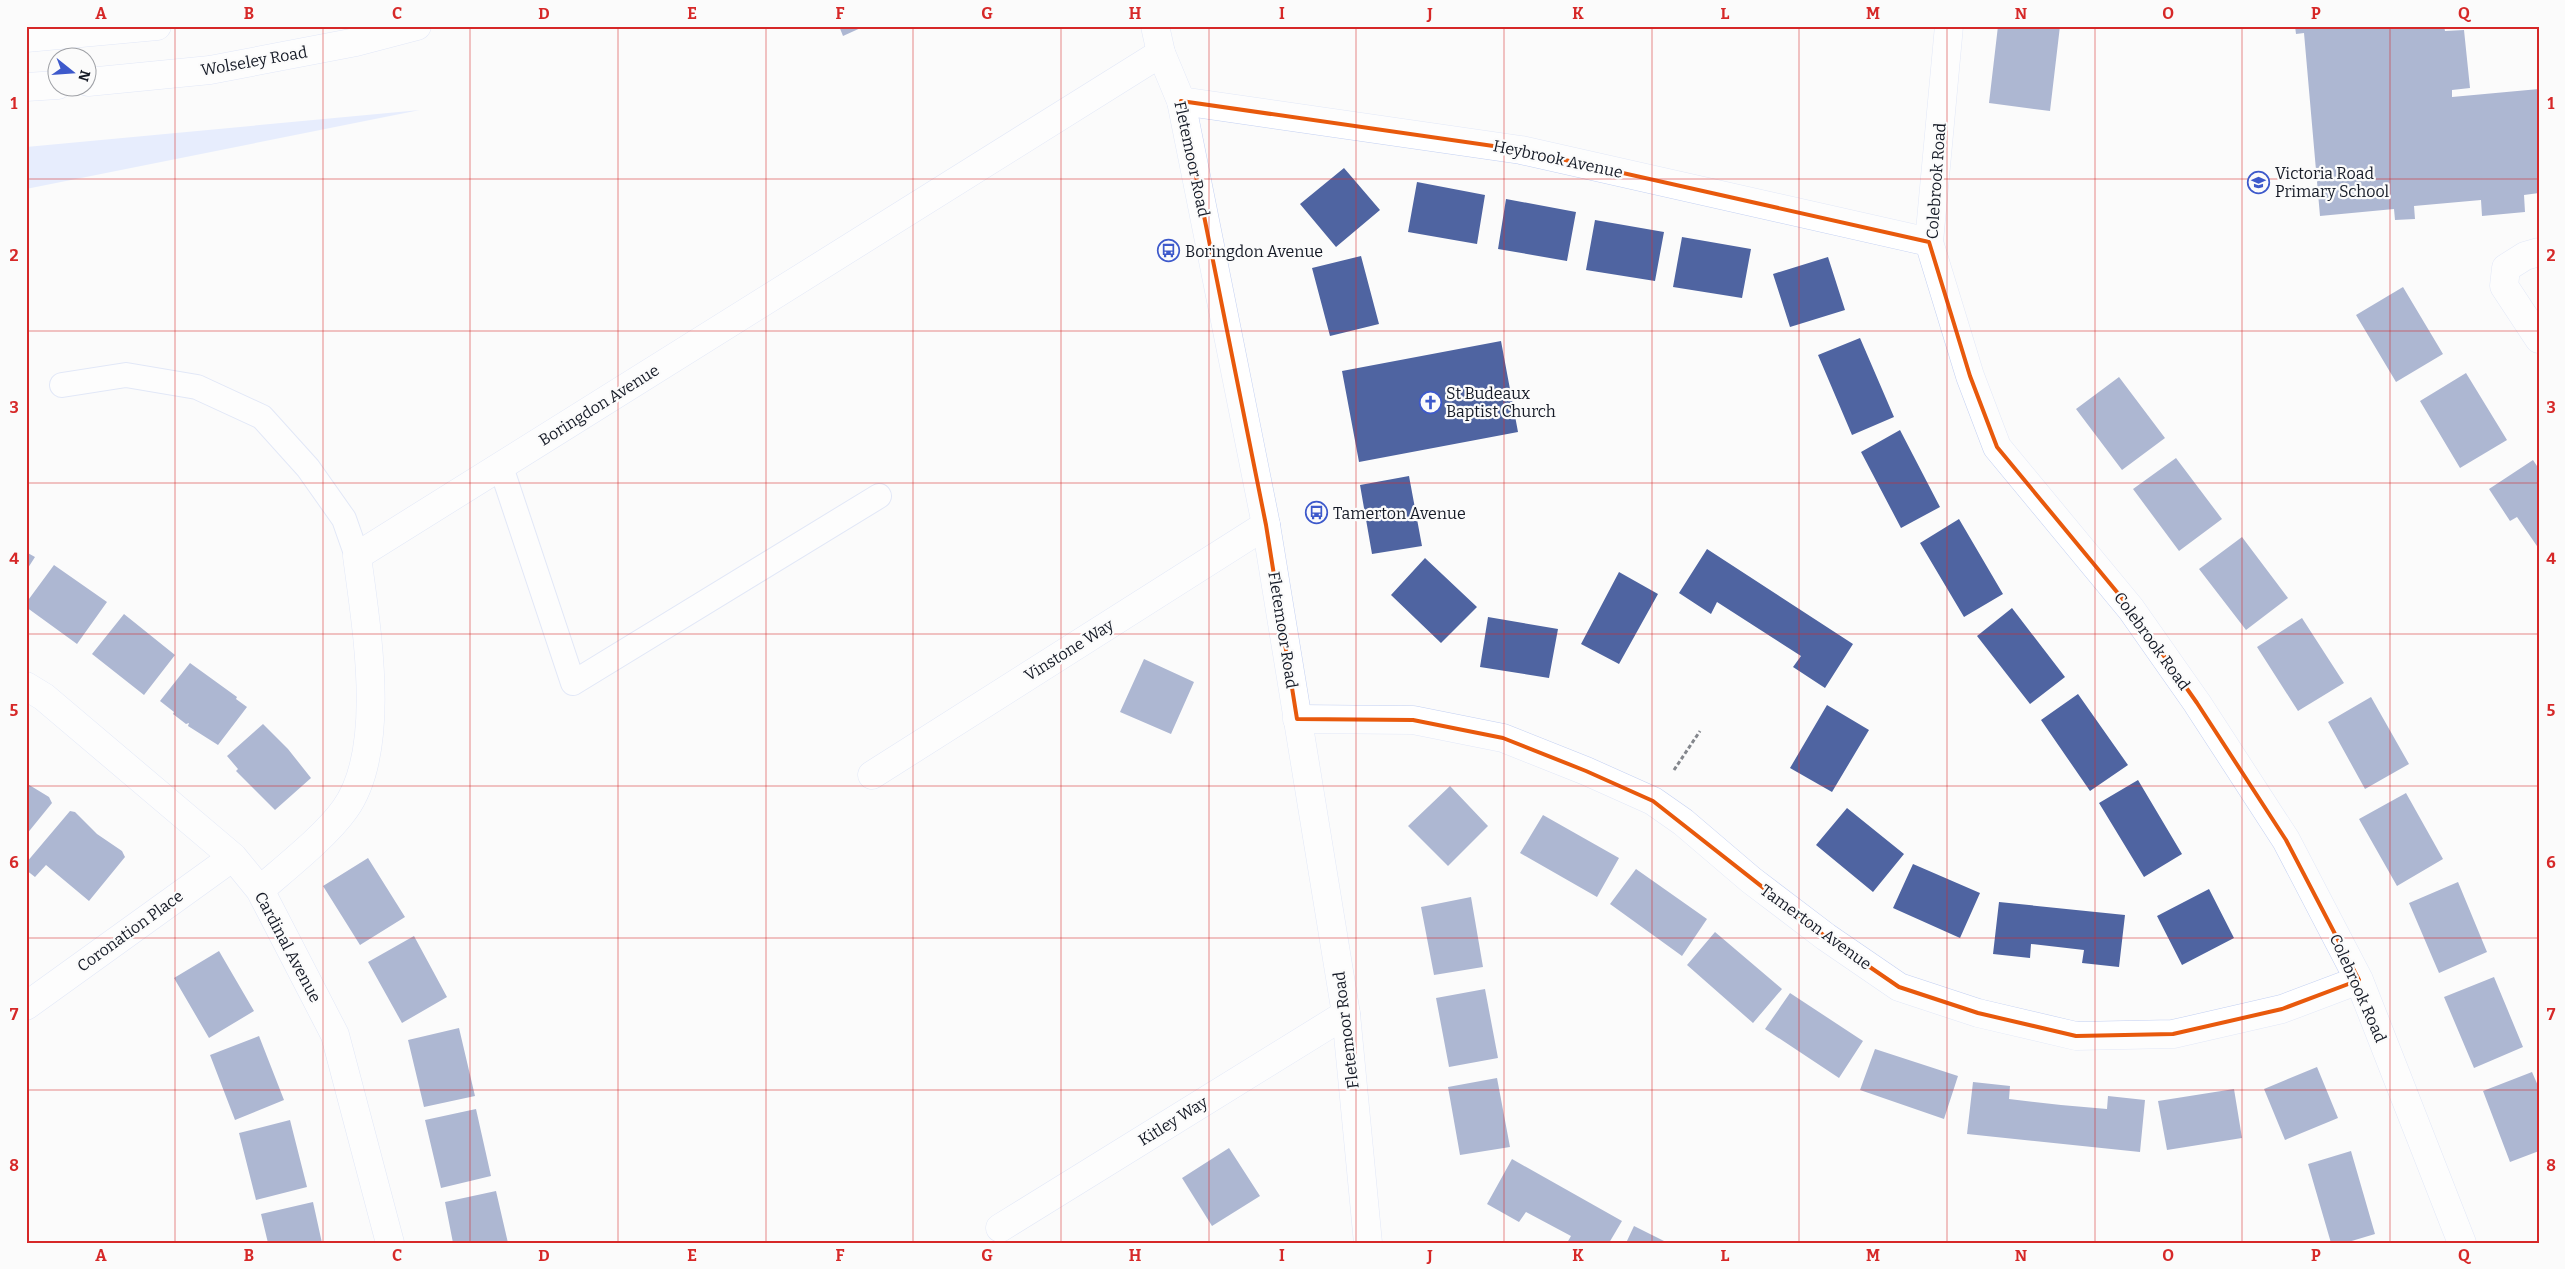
<svg xmlns="http://www.w3.org/2000/svg" width="2565" height="1269" font-family="Bitter,serif">
	<style>
		.green { fill: #cfdcfe }
		.building { fill: #4f64a1 }
		.lines { fill: none; stroke-linecap: round; stroke-linejoin: round }
		.service-casing { stroke: #c3d0f2; stroke-width: 26 }
		.minor-casing { stroke: #c3d0f2; stroke-width: 29 }
		.tertiary-casing { stroke: #c3d0f2; stroke-width: 29 }
		.path { stroke: #84878d; stroke-width: 3; stroke-dasharray: 4 2.5; stroke-linecap: butt }
		.service { stroke: #fff; stroke-width: 24 }
		.minor { stroke: #fff; stroke-width: 28 }
		.tertiary { stroke: #fff; stroke-width: 28 }
		.marked { fill: none; stroke: #e8590c; stroke-width: 4; stroke-linejoin: round }
		.grid { fill: none; stroke: #d62828; stroke-width: 1; stroke-opacity: 0.55 }
		.labels { text-anchor: middle; dominant-baseline: central; stroke-width: 4.5; stroke-linejoin: round; paint-order: stroke }
		.street-label { font-size: 16px; fill: #151a26; stroke: #fbfbfb }
		.poi-label { font-size: 16px; fill: #151a26; stroke: #fbfbfb; text-anchor: start }
		.neatline { fill: none; stroke: #d62828; stroke-width: 2 }
		.grid-label { font-size: 16px; text-anchor: middle; font-weight: bold; fill: #d62828 }
	</style>
	<rect width="100%" height="100%" fill="#fbfbfb"/>
	<path class="green" d="M420,110L26,189V147Z"/>
	<path class="building" d="M839,26H865L843,36Z
		M1998,26H2060L2050,111L1989,103Z
		M2295,26H2444L2445,31L2464,30L2470,88L2452,90V97L2539,89V193L2524,195L2525,212L2482,216L2481,200L2414,206L2415,219L2395,220L2394,209L2320,216L2304,33L2296,34Z
		M1344,168L1380,210L1336,247L1300,204Z
		M1417,182L1485,195L1477,244L1408,232Z
		M1506,199L1576,212L1567,261L1498,249Z
		M1595,220L1664,232L1655,281L1586,270Z
		M1682,237L1751,249L1742,298L1673,287Z
		M1361,256L1379,324L1330,336L1312,268Z
		M1828,257L1845,310L1790,327L1773,274Z
		M2403,287L2443,354L2396,382L2356,315Z
		M1860,338L1894,417L1852,435L1818,355Z
		M1501,341L1518,432L1359,462L1342,371Z
		M2466,373L2507,440L2460,468L2420,401Z
		M2119,377L2165,438L2122,470L2076,409Z
		M1900,430L1940,507L1901,528L1861,452Z
		M2176,458L2222,519L2179,551L2133,489Z
		M2533,460L2539,469V549L2517,517L2510,521L2489,489Z
		M1409,476L1422,546L1372,554L1360,485Z
		M1959,519L2003,594L1964,617L1920,543Z
		M2242,537L2288,598L2246,630L2199,569Z
		M1707,549L1853,644L1825,688L1793,667L1801,656L1717,602L1711,614L1679,593Z
		M26,552L35,557L26,571Z
		M1425,558L1477,607L1441,643L1391,595Z
		M54,565L107,602L77,644L26,607V603Z
		M1619,572L1658,594L1619,664L1581,644Z
		M2012,608L2065,677L2030,704L1977,636Z
		M124,614L175,655L144,695L92,654Z
		M1488,617L1558,629L1549,678L1480,667Z
		M2302,618L2344,683L2298,711L2257,647Z
		M1144,659L1194,682L1171,734L1120,712Z
		M190,663L237,697L236,699L247,707L218,745L188,726L189,723L186,724L173,714L174,712L160,701Z
		M2078,694L2128,765L2090,791L2041,720Z
		M2371,697L2409,764L2365,789L2328,722Z
		M1827,705L1869,730L1832,792L1790,768Z
		M263,724L288,749L311,778L275,810L236,771L238,769L227,756Z
		M2138,780L2182,854L2144,877L2099,803Z
		M26,783L49,797L52,803L26,835Z
		M1450,786L1488,826L1448,866L1408,826Z
		M2406,793L2443,859L2397,886L2359,819Z
		M1847,808L1904,854L1873,892L1816,845Z
		M70,811L75,812L97,834L122,851L125,857L89,901L46,865L35,877L26,870V863Z
		M1543,815L1619,858L1597,897L1520,853Z
		M368,858L405,917L360,945L323,886Z
		M1913,864L1980,893L1960,938L1893,908Z
		M1636,869L1707,919L1682,956L1610,904Z
		M2458,882L2487,952L2439,973L2409,903Z
		M2209,889L2234,938L2182,965L2157,916Z
		M1471,897L1483,967L1434,975L1421,907Z
		M1999,902L2125,915L2119,967L2082,963L2084,950L2031,944L2030,958L1993,954Z
		M1715,932L1782,989L1753,1023L1687,965Z
		M414,936L447,997L402,1023L368,962Z
		M219,951L254,1011L209,1038L174,978Z
		M2494,977L2523,1047L2474,1068L2444,997Z
		M1485,989L1498,1058L1449,1067L1436,998Z
		M1790,993L1863,1041L1839,1078L1765,1029Z
		M459,1028L475,1096L424,1107L408,1040Z
		M259,1036L284,1100L235,1120L210,1055Z
		M1875,1049L1958,1076L1944,1119L1860,1090Z
		M2317,1067L2338,1118L2285,1140L2264,1089Z
		M2532,1072L2539,1088V1151L2510,1162L2483,1091Z
		M1497,1078L1510,1147L1460,1155L1448,1087Z
		M1973,1082L2010,1086L2009,1099L2061,1105L2107,1109L2108,1096L2145,1100L2140,1152L1967,1134Z
		M2234,1089L2242,1138L2167,1150L2158,1101Z
		M476,1109L491,1176L441,1188L425,1120Z
		M290,1120L307,1187L256,1200L239,1133Z
		M1229,1148L1260,1196L1212,1226L1182,1178Z
		M2351,1151L2375,1234L2345,1243H2331L2308,1164Z
		M1512,1159L1622,1221L1609,1243H1567L1571,1236L1526,1212L1519,1222L1487,1204Z
		M496,1191L508,1243H453L445,1202Z
		M313,1202L322,1243H268L261,1214Z
		M1634,1226L1668,1243H1626Z"/>
	<g class="lines">
		<defs>
			<path id="service" d="M62,385L126,375L197,387L262,417L308,468L344,519L357,556
				M501,467L573,683L879,496"/>
			<path id="minor" d="M1949,26L1929,242L1970,376L1997,447L2131,609L2197,703L2286,840L2359,980L2462,1243
				M1181,101L1521,150L1929,242
				M2539,252L2525,256L2506,268L2504,286L2539,339
				M26,686L44,697L233,857L260,890L335,1035L390,1243
				M1297,719L1413,720L1503,738L1586,771L1653,801L1683,822L1751,880L1826,937L1899,987L1978,1013L2076,1036L2173,1034L2282,1009L2359,980
				M872,775L1266,525
				M260,890C285,868 326,836 345,809C388,749 366,626 357,556L1161,53
				M26,1006L233,857
				M1000,1228L1346,1014"/>
			<path id="tertiary" d="M1155,26L1161,53L1181,101L1266,525L1346,1014L1368,1243
				M26,38L157,26
				M88,82L210,70L356,42L417,26
				M26,87L58,85"/>
		</defs>
		<use href="#service" class="service-casing"/>
		<use href="#minor" class="minor-casing"/>
		<use href="#tertiary" class="tertiary-casing"/>
		<path class="path" d="M1674,770L1700,731"/>
		<use href="#service" class="service"/>
		<use href="#minor" class="minor"/>
		<use href="#tertiary" class="tertiary"/>
	</g>
	<path d="M0 0H2565V1269H0ZM1181,101L1521,150L1929,242L1970,376L1997,447L2131,609L2197,703L2286,840L2359,980L2282,1009L2173,1034L2076,1036L1978,1013L1899,987L1826,937L1653,801L1586,771L1503,738L1413,720L1297,719L1266,525Z" fill="#fbfbfb" fill-opacity=".55" fill-rule="evenodd"/>
	<path class="marked" d="M1181,101L1521,150L1929,242L1970,376L1997,447L2131,609L2197,703L2286,840L2359,980L2282,1009L2173,1034L2076,1036L1978,1013L1899,987L1826,937L1653,801L1586,771L1503,738L1413,720L1297,719L1266,525Z"/>
	<path class="grid" d="M175,26V1243M323,26V1243M470,26V1243M618,26V1243M766,26V1243M913,26V1243M1061,26V1243M1209,26V1243M1356,26V1243M1504,26V1243M1652,26V1243M1799,26V1243M1947,26V1243M2095,26V1243M2242,26V1243M2390,26V1243M26,179H2539M26,331H2539M26,483H2539M26,634H2539M26,786H2539M26,938H2539M26,1090H2539"/>
	<defs>
		<symbol id="school-ring" viewBox="-11 -11 22 22"><circle r="9.5" fill="#fbfbfb" stroke="#3d59cb" stroke-width="1.5"/><path d="M0-5L7-2L0 1L-7-2ZM-4 1L0 2.5L4 1V4Q0 6-4 4Z" fill="#3d59cb"/></symbol>
		<symbol id="bus-ring" viewBox="-11 -11 22 22"><circle r="9.5" fill="#fbfbfb" stroke="#3d59cb" stroke-width="1.5"/><path d="M-5-6H5V4H4V6H2V4H-2V6H-4V4H-5ZM-3.5-4V0h7V-4ZM-3.5 1.2v1.5H-2V1.2ZM2 1.2v1.5H3.5V1.2Z" fill="#3d59cb"/></symbol>
		<symbol id="church-ring" viewBox="-11 -11 22 22"><circle r="9.5" fill="#fbfbfb" stroke="#3d59cb" stroke-width="1.5"/><path d="M-1.2-6h2.4v3.5h3.3v2.4h-3.3V6h-2.4V-.1h-3.3v-2.4h3.3Z" fill="#3d59cb"/></symbol>
	</defs>
	<g fill-rule="evenodd">
		<use href="#school-ring" x="2246" y="170" width="25" height="25"/>
		<use href="#bus-ring" x="1156" y="238" width="25" height="25"/>
		<use href="#church-ring" x="1418" y="390" width="25" height="25"/>
		<use href="#bus-ring" x="1304" y="500" width="25" height="25"/>
	</g>
	<g class="labels">
		<g class="street-label">
			<text transform="translate(254 61) rotate(-10)">Wolseley Road</text>
			<text transform="translate(1192 159) rotate(78)">Fletemoor Road</text>
			<text transform="translate(1558 159) rotate(12)">Heybrook Avenue</text>
			<text transform="translate(1936 181) rotate(-86)">Colebrook Road</text>
			<text transform="translate(599 405) rotate(-32)">Boringdon Avenue</text>
			<text transform="translate(1283 630) rotate(81)">Fletemoor Road</text>
			<text transform="translate(2152 641) rotate(54)">Colebrook Road</text>
			<text transform="translate(1069 650) rotate(-32)">Vinstone Way</text>
			<text transform="translate(1816 927) rotate(36)">Tamerton Avenue</text>
			<text transform="translate(130 931) rotate(-36)">Coronation Place</text>
			<text transform="translate(288 947) rotate(62)">Cardinal Avenue</text>
			<text transform="translate(2358 988) rotate(66)">Colebrook Road</text>
			<text transform="translate(1346 1030) rotate(-97)">Fletemoor Road</text>
			<text transform="translate(1173 1121) rotate(-32)">Kitley Way</text>
		</g>
		<g class="poi-label">
			<text x="2275" y="173">Victoria Road<tspan x="2275" dy="18">Primary School</tspan></text>
			<text x="1185" y="251">Boringdon Avenue</text>
			<text x="1446" y="393">St Budeaux<tspan x="1446" dy="18">Baptist Church</tspan></text>
			<text x="1333" y="513">Tamerton Avenue</text>
		</g>
	</g>
	<rect width="2565" height="1269" fill="none" stroke="#fbfbfb" stroke-width="55"/>
	<g transform="translate(72 72) rotate(107)"><circle r="24" fill="#fbfbfb" stroke="#9fa1a6"/>
	<path d="M0-4L9 19L0 12L-9 19Z" fill="#3d59cb"/>
	<text y="-8" font-size="14" font-weight="bold" text-anchor="middle" fill="#151a26">N</text>
	</g>
	<rect x="28" y="28" width="2510" height="1214" class="neatline"/>
	<g class="grid-label">
		<text x="101" y="19">A</text>
		<text x="249" y="19">B</text>
		<text x="397" y="19">C</text>
		<text x="544" y="19">D</text>
		<text x="692" y="19">E</text>
		<text x="840" y="19">F</text>
		<text x="987" y="19">G</text>
		<text x="1135" y="19">H</text>
		<text x="1282" y="19">I</text>
		<text x="1430" y="19">J</text>
		<text x="1578" y="19">K</text>
		<text x="1725" y="19">L</text>
		<text x="1873" y="19">M</text>
		<text x="2021" y="19">N</text>
		<text x="2168" y="19">O</text>
		<text x="2316" y="19">P</text>
		<text x="2464" y="19">Q</text>
		<text x="14" y="109">1</text>
		<text x="2551" y="109">1</text>
		<text x="14" y="261">2</text>
		<text x="2551" y="261">2</text>
		<text x="14" y="413">3</text>
		<text x="2551" y="413">3</text>
		<text x="14" y="564">4</text>
		<text x="2551" y="564">4</text>
		<text x="14" y="716">5</text>
		<text x="2551" y="716">5</text>
		<text x="14" y="868">6</text>
		<text x="2551" y="868">6</text>
		<text x="14" y="1020">7</text>
		<text x="2551" y="1020">7</text>
		<text x="14" y="1171">8</text>
		<text x="2551" y="1171">8</text>
		<text x="101" y="1261">A</text>
		<text x="249" y="1261">B</text>
		<text x="397" y="1261">C</text>
		<text x="544" y="1261">D</text>
		<text x="692" y="1261">E</text>
		<text x="840" y="1261">F</text>
		<text x="987" y="1261">G</text>
		<text x="1135" y="1261">H</text>
		<text x="1282" y="1261">I</text>
		<text x="1430" y="1261">J</text>
		<text x="1578" y="1261">K</text>
		<text x="1725" y="1261">L</text>
		<text x="1873" y="1261">M</text>
		<text x="2021" y="1261">N</text>
		<text x="2168" y="1261">O</text>
		<text x="2316" y="1261">P</text>
		<text x="2464" y="1261">Q</text>
	</g>
</svg>
